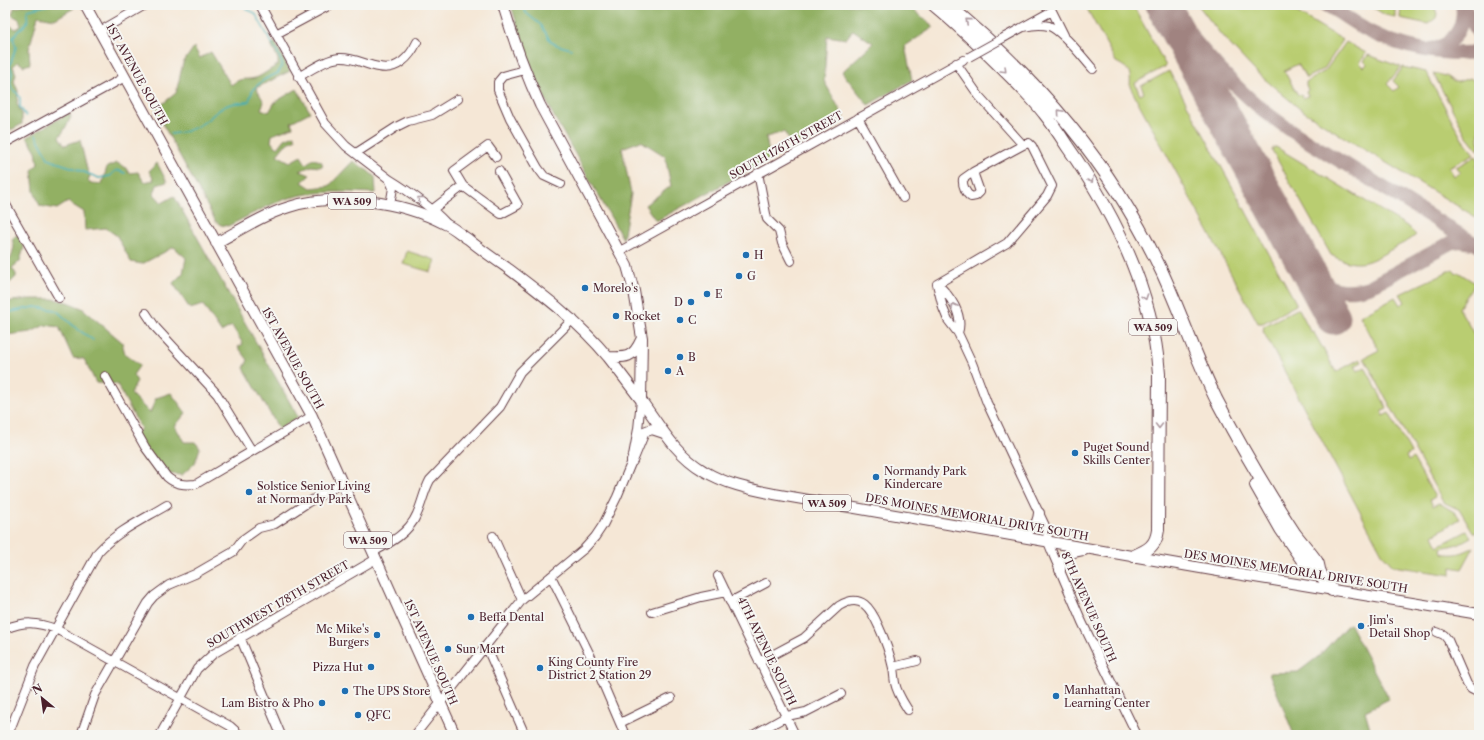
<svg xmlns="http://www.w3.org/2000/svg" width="1484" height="740" font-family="'Libre Caslon Text',serif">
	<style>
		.green { fill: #b9cd71; stroke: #82764e }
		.forest { fill: #92b063; stroke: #6e6847 }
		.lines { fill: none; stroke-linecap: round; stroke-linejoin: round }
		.stream { stroke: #3fafb9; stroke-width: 1.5 }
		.taxiway { stroke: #a08380; stroke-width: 14 }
		.runway { stroke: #a08380; stroke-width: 35 }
		.minor-casing { stroke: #643d45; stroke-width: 10 }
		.major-casing { stroke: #643d45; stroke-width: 12 }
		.highway-casing { stroke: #643d45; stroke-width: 14 }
		.minor { stroke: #fff; stroke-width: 8 }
		.major { stroke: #fff; stroke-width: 10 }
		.highway { stroke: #fff; stroke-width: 12 }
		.minor-bridge-casing { stroke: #643d45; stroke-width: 10; stroke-linecap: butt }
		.minor-bridge { stroke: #fff; stroke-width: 8 }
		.oneway { stroke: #ae9aa0 }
		.poi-dot { fill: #1f6fb2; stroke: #f6f6f2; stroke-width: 1.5 }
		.labels { text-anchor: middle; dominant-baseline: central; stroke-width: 4; stroke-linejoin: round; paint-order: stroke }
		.shield { fill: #f6f6f2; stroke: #7e6067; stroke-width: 1 }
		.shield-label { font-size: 10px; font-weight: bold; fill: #4a1f2b }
		.street-label { font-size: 11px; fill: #4a1f2b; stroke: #f6f6f2 }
		.poi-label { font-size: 11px; fill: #4a1f2b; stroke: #f6f6f2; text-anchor: start }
	</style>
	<rect width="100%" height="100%" fill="#f6f6f2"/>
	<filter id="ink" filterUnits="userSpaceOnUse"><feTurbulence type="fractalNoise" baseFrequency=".025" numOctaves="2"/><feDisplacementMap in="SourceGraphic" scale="8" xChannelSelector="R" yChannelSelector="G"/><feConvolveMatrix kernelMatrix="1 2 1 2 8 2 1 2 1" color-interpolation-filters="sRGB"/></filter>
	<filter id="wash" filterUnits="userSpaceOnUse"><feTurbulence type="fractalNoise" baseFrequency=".012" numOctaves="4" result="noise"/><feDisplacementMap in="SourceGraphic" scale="16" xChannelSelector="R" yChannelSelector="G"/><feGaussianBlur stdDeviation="0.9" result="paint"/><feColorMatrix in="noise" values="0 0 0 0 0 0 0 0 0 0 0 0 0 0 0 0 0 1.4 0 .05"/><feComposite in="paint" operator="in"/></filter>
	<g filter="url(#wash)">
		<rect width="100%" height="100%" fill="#f5e7d6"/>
		<path class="green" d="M1085,5H1133L1166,66L1135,83L1140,95L1144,93L1141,86L1169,71L1296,303V305L1263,323H1258L1130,87C1131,72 1130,69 1116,62Z
			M1198,5H1285L1343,40L1324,69L1306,78L1298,64L1284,71L1298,95L1301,94L1303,98L1308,96L1306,92L1308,90L1306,85V82L1325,71L1346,42L1366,53L1360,63L1364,67L1367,64L1364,61L1368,55L1401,67L1387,84L1394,91L1399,87L1393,81L1403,67L1426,72L1462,139L1474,154L1449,167L1454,176L1460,173L1456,167L1476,156L1479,160V163L1476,166L1478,169L1479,168V219L1342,136L1300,109L1255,71L1222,36Z
			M1369,5H1395V17L1385,15Z
			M1401,5H1434L1437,14L1436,18L1428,24L1400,18Z
			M1433,73L1446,76L1454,82H1458L1470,78L1476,82L1479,87V151L1466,135Z
			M1274,147H1276L1407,226L1416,235C1410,241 1401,244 1394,248C1369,262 1359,270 1331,255L1273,152L1272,150Z
			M407,251L435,260L431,272L403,264Z
			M1453,269L1456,274L1458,272L1475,283L1459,308L1479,343V387L1472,412L1473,417L1479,428V533L1473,532L1460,510L1443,502L1364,358L1379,350L1360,316L1395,297L1400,305L1405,302L1400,294Z
			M1297,309H1299L1311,332L1313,331L1336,372L1360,359L1362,362L1355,366L1358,371L1365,367L1387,408L1382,411L1383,416L1389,413L1411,453L1406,456L1408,461L1413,458L1435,497L1430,500L1433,506L1439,503L1456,513L1460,519L1433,535L1438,546L1467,531L1471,537L1458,544L1441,548L1442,553C1455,556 1463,553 1474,547L1462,569L1451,567V575L1399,567L1392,565L1383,555L1263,331L1264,326Z"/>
		<path class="forest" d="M27,5H72L74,8L55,19L38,16L29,49L30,64L24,66L18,62L13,66L16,74L14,81L18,91L17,104L22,114V124L11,130L5,118V23L16,29L21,26L19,19L12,15L14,8Z
			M511,5H908L934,27L905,46L912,80L868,105L842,72L873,43L853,30L846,39L827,36L824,81L844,117L793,146L784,132L766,137L770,159L656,221L645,205L671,186L665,156L641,141L622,148L631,194L623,239L552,113L528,60Z
			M275,42L290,71L256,88L264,102L261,109L269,112L275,102L297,89L310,112L291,122L293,127L272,135L271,142L278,148L285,139L294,135L296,139L285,145L277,155L290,162L301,156L306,164L313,159L321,161L323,165L320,167L311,166L300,171L310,175L302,182L311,188L329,186L353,161L368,171L375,177L376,193C348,192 320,190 293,197C270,203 249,216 228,226L221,225L216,222L155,110L176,93L183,63L194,47L200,58L211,52L231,85C243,76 243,81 255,78C259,78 273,67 278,65V59L271,45Z
			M69,113L71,117L63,132L59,137L65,145L80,140L87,169L90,176L88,180L90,183L102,184L107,167L117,163L125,167L129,173L138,172L144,182L154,180L149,171L157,163L167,182L157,185L154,194L162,203L174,196L298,417L279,429L244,368L248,360L238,347L243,344L232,326L221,332L203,305L190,309L173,283L183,273L186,258L174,247L142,264L131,262L117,236L106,228L85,230L84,212L68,202L57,209L40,206L34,191L32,170L38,164L36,151L27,137Z
			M18,234L24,247L20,261L12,268L16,274V277L10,283L5,279V262L11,258L14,247L12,239Z
			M28,299H53L67,302L82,308L122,342L125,354L140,365L133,375L137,381L131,394L150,413L156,398L171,393L186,413L175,426L184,442H195L200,448L195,463L182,475L158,473L139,455L133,436L141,429L117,384L96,383L84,359L73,358L59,327L45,325L31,332L7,335L5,334V302Z
			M1349,623L1389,699L1365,711L1372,735H1294L1269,673L1298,672L1319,656Z"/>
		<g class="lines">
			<path class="stream" d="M522,5L526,13L541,25L551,42L557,45L571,49
				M26,116L20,107V98L18,94L12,89L10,83L12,73L10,65L16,47L13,38C16,31 23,28 27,22C29,18 25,14 28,10L48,5
				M171,134C182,133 193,130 203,123C212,117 217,109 228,105C235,102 242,104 249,101L253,89L265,79L278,73L281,68L282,63L278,54L255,13L246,9L244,5
				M36,135L48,158L53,161L74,168L99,178L110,176C118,168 115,170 125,173
				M5,313L35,307L56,310L76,328L93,340"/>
			<path class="taxiway" d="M1167,5C1196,44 1229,84 1268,114C1295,135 1325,152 1355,170C1396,195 1437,221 1479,246
				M1326,5C1340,13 1354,23 1368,31C1402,48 1442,56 1479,52
				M1463,5L1479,34
				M1431,49C1453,47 1466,25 1462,5
				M1307,268C1325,289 1342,295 1369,287L1450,243L1459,241L1473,243"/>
			<path class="runway" d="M1163,5L1333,317"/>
		</g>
	</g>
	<g filter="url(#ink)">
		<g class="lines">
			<defs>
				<path id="minor" d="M260,5L325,123L346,146L389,179L393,188L390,205
					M1024,27C1032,25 1040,24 1049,26C1063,31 1083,58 1093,69
					M100,31L145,5
					M276,34L330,5
					M1005,37L1052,11L1064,35
					M525,70L503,76L498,82V90L510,118L538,168L544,176L561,184
					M298,77C311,70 326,59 340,58C353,57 366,65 379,67C397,71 410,57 417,42
					M858,118L903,198
					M5,143L125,77
					M356,153L398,126L408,121L432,115L458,99
					M973,172L980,192L976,196L971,197C966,194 962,185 963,179L973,172L1023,145
					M758,173L767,219L779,231L782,243L791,261
					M389,179C410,192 429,205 446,223
					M463,186L501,214L518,205L499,171
					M5,203L59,298
					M433,209L463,186L454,171L488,146L496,157
					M620,251L963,60
					M937,284L943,308L948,320L958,333L972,363L987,403L1047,530L1048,542L1052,552L1082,622L1137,735
					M937,284L1007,243L1047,196L1052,186L1032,146L1029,143L1023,145L979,96L956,63
					M937,284C950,295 964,315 958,333
					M146,313L156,328L217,394L252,451
					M105,376L145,447L167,477C176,485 185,485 196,484L312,416
					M493,536L522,600
					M373,552C390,543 409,533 417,514C422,503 424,491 430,480L500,407L520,372L573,319
					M551,576L594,663L625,735
					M718,576L795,735
					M730,602L766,583
					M652,612L701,597L726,592
					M5,629C25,621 36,622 56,629L230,726L240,735
					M1437,632L1444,635L1448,640L1467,684L1471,689L1479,693
					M240,637L281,735
					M486,646L525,735
					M759,662L804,638L839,606C862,592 871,609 879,627C885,640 890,654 893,668C894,673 894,678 895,683C897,693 903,702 908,710
					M893,667L917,661
					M620,723L671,698
					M8,735L35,666L98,552C117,531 144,519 167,505
					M81,735L95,695L148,603L154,596L169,585L195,574L233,552L242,540L259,528L275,524L307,503L342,483
					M160,735L197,669L213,654L376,559
					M415,735L522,600L584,549L595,537L603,525L617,497L632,461L638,429L641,400
					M753,735L787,716L806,712L841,694"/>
				<path id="major" d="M85,5L312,416L455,735
					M503,5C513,39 525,72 540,105L627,266L634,291L642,338L641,400
					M216,243C240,230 263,215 289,207C337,192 401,201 445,224C453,227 460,234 468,239C480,249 493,258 506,267C543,295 578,321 608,357C619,371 630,386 641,400C660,426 676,455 704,471C725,484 750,489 774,494L1218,571L1479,614
					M608,357C626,358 633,358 641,340
					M632,461L644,432L652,429L664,433
					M1015,534C1028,532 1038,528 1039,513
					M1060,570C1063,553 1068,553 1084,550"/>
				<path id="highway" d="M934,5C957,24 978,44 999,65C1014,80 1031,96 1044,113C1053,124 1060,135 1067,146C1115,214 1153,290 1159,374L1158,530C1156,546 1148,550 1134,556
					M948,5C1040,81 1111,164 1162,272C1181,313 1196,358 1216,399C1240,445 1266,490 1295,534C1302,543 1310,552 1317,562C1319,565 1318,568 1320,572C1322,578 1328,584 1332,590
					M1256,485L1281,529L1303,561L1311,569L1320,572"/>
			</defs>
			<use href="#minor" class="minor-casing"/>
			<use href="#major" class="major-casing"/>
			<use href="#highway" class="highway-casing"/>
			<use href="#minor" class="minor"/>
			<use href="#major" class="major"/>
			<use href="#highway" class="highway"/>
			<defs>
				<path id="minor-bridge" d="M969,57L1005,37"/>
			</defs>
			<use href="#minor-bridge" class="minor-bridge-casing"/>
			<use href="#minor-bridge" class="minor-bridge"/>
		</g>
		<defs><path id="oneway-chevron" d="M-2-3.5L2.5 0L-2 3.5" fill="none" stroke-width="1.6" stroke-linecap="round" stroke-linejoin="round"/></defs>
		<g class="oneway">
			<use href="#oneway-chevron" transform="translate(968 21) rotate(-140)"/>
			<use href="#oneway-chevron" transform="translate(1004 70) rotate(45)"/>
			<use href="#oneway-chevron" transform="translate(1060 112) rotate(-131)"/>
			<use href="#oneway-chevron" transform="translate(1091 180) rotate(59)"/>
			<use href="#oneway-chevron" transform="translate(420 199) rotate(-142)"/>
			<use href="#oneway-chevron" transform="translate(1145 297) rotate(71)"/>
			<use href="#oneway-chevron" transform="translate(954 306) rotate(-117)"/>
			<use href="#oneway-chevron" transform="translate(1159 426) rotate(90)"/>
		</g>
	</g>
	<g class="poi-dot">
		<circle cx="746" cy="255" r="4"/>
		<circle cx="739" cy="276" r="4"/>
		<circle cx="585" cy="288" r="4"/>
		<circle cx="707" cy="294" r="4"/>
		<circle cx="691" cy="302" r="4"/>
		<circle cx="616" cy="316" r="4"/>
		<circle cx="680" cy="320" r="4"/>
		<circle cx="680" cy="357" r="4"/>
		<circle cx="668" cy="371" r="4"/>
		<circle cx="1075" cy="453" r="4"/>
		<circle cx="876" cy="477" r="4"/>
		<circle cx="249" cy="492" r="4"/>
		<circle cx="471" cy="617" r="4"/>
		<circle cx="1361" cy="626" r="4"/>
		<circle cx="377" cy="635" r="4"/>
		<circle cx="448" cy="649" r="4"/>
		<circle cx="371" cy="667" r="4"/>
		<circle cx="540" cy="668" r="4"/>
		<circle cx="345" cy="691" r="4"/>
		<circle cx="1056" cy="696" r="4"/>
		<circle cx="322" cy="703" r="4"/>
		<circle cx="358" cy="715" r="4"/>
	</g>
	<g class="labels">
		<g class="shield">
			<rect x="328" y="193" width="48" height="16" rx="3"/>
			<rect x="1129" y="319" width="48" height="16" rx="3"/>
			<rect x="803" y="495" width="48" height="16" rx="3"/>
			<rect x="344" y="532" width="48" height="16" rx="3"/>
		</g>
		<g class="shield-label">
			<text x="352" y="201">WA 509</text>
			<text x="1153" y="327">WA 509</text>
			<text x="827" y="503">WA 509</text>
			<text x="368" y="540">WA 509</text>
		</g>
		<g class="street-label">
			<text transform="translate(137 74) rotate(61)">1ST AVENUE SOUTH</text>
			<text transform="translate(786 145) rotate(-29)">SOUTH 176TH STREET</text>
			<text transform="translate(293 358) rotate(61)">1ST AVENUE SOUTH</text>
			<text transform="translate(977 517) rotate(10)">DES MOINES MEMORIAL DRIVE SOUTH</text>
			<text transform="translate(1296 571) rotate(9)">DES MOINES MEMORIAL DRIVE SOUTH</text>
			<text transform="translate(278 604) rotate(-30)">SOUTHWEST 178TH STREET</text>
			<text transform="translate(1089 607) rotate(66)">8TH AVENUE SOUTH</text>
			<text transform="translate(767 651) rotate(64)">4TH AVENUE SOUTH</text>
			<text transform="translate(431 652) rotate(66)">1ST AVENUE SOUTH</text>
		</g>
		<g class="poi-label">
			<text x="754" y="255">H</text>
			<text x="747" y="276">G</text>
			<text x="593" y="288">Morelo's</text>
			<text x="715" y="294">E</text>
			<text x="683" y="302" text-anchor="end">D</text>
			<text x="624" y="316">Rocket</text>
			<text x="688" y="320">C</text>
			<text x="688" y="357">B</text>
			<text x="676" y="371">A</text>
			<text x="1083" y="447">Puget Sound<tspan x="1083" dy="13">Skills Center</tspan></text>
			<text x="884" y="471">Normandy Park<tspan x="884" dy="13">Kindercare</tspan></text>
			<text x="257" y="486">Solstice Senior Living<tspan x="257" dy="13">at Normandy Park</tspan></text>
			<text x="479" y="617">Beffa Dental</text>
			<text x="1369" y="620">Jim's<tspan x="1369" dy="13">Detail Shop</tspan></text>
			<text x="369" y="629" text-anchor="end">Mc Mike's<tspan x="369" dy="13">Burgers</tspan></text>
			<text x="456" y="649">Sun Mart</text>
			<text x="548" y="662">King County Fire<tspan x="548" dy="13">District 2 Station 29</tspan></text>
			<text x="363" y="667" text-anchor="end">Pizza Hut</text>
			<text x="1064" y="690">Manhattan<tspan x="1064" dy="13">Learning Center</tspan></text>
			<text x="353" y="691">The UPS Store</text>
			<text x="314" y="703" text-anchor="end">Lam Bistro &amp; Pho</text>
			<text x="366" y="715">QFC</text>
		</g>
	</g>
	<rect width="1484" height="740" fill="none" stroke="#f6f6f2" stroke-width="20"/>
	<g transform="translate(42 698) rotate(331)" stroke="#f6f6f2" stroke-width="3" paint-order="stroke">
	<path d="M0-3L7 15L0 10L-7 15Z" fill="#4a1f2b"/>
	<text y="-6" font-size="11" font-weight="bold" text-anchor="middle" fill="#4a1f2b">N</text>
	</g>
</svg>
